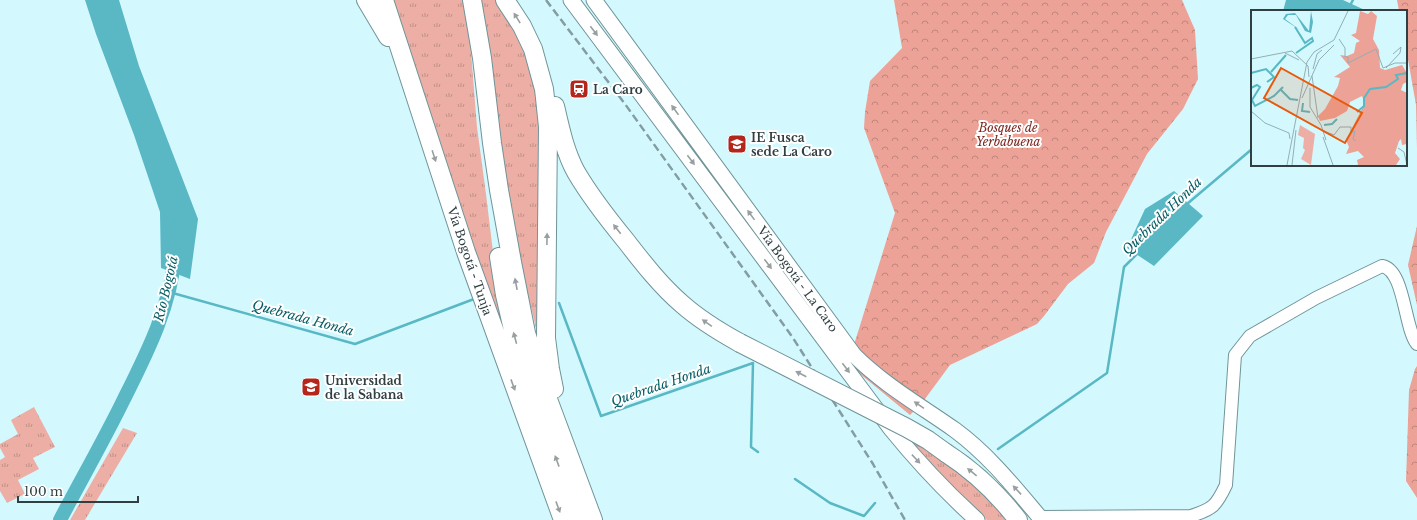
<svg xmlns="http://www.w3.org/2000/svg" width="1417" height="520" font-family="'Libre Baskerville',serif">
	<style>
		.grass { fill: url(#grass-tufts) }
		.forest { fill: url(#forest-crowns) }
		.water { fill: #59b8c4 }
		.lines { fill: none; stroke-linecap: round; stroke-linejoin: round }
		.stream { stroke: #59b8c4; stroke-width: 2.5 }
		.river { stroke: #59b8c4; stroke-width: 14 }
		.minor-casing { stroke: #709498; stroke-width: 14 }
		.major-casing { stroke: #709498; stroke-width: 17 }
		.highway-casing { stroke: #709498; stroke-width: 20 }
		.minor { stroke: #fff; stroke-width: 12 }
		.major { stroke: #fff; stroke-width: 15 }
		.highway { stroke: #fff; stroke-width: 18 }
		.rail { stroke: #839da2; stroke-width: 2.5; stroke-dasharray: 8 4; stroke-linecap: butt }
		.highway-bridge-casing { stroke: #709498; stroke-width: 20; stroke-linecap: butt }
		.highway-bridge { stroke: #fff; stroke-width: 18 }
		.oneway { fill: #989fa0 }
		.labels { text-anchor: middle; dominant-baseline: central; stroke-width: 4; stroke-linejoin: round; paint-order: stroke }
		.poi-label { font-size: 12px; font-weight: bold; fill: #303f42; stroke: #fff; text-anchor: start }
		.park-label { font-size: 12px; font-style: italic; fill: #7c261d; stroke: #fff }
		.street-label { font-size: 12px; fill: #303f42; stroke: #fff }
		.water-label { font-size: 13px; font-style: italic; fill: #055c64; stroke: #fff }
		.inset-river { fill: none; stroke: #59b8c4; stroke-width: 2 }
		.inset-road { fill: none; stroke: #92afb3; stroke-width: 1 }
		.view { fill: #e8590c; fill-opacity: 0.15; stroke: #e8590c; stroke-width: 2 }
		.inset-edge { fill: none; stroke: #303f42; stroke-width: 2 }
	</style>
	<defs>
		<pattern id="grass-tufts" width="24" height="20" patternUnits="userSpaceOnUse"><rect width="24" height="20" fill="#edafa5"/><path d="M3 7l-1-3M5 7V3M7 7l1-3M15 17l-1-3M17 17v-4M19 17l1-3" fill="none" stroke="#c09088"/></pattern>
		<pattern id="forest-crowns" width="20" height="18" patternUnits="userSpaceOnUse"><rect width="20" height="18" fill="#eca296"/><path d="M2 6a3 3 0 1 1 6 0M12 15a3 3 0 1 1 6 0" fill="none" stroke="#c0857c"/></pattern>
	</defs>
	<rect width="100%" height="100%" fill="#d3f9ff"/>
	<path class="grass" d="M391,0H496L512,25L529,58L540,102L538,337L522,269L468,14L477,127L486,194L494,260L529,401L465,226L442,148L411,56Z
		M34,407L55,447L33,458L39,469L18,480L25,494L7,503L0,491V460L5,457L0,448V444L18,434L11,420Z
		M123,428L137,433L85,520H70Z
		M900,434L924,446L973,481L1009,520H987L950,489Z"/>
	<path class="forest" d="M894,0H1182L1195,30L1198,79L1183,109L1147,154L1106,232L1094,263L1068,284L1044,316L1037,324L950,365L922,403L910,415L848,364L895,213L864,128L865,112L870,81L902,48Z
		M1397,0H1417V149L1416,105L1406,48V11H1399Z
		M1417,226V305L1408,265Z
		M1417,366V498L1406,481L1409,390L1415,369Z"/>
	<path class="water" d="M85,0H119L139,66L198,219L190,279L161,268L160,212L134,135L96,34Z
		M1286,0H1343L1367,11H1283Z
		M1174,191L1203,216L1154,266L1127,248L1145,209Z"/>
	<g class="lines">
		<path class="stream" d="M1347,11L1353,0
			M1187,204L1252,149
			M169,292L355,344L474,299
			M559,303L601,416L753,363L751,447L758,452
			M998,449L1107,373L1124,267L1139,252
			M795,479L830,503L864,516L875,503"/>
		<path class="river" d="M60,520C81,480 104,440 124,399C147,353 171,306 175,254"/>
		<defs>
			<path id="minor" d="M1040,517L1191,516C1213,509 1216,506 1226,485L1235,355L1250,336L1316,298L1382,266C1405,270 1404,328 1417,344"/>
			<path id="major" d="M571,0L891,429C917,461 946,492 977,520
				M594,0L854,355C884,385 921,406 955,430C989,455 1015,488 1042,520"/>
			<path id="highway" d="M366,0L388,37
				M384,0L466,252L563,520
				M472,0L482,58L492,143L499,190L512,262L526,333L543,386L593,520
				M505,0L522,26L533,49L544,89L545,98L548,127L546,338L550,369L554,389
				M555,106C560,128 565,152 576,172C590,196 608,219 626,241C643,263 661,286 682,304C700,320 720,332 740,343
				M499,257L505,295L517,347L578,520
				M946,453C974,471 998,494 1018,520"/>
		</defs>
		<use href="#minor" class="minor-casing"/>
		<use href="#major" class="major-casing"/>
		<use href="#highway" class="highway-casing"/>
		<use href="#minor" class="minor"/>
		<use href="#major" class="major"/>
		<use href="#highway" class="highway"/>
		<path class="rail" d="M546,0L625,104L793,338L873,464L905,520"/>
		<defs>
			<path id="highway-bridge" d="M740,343L907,428L928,440L946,453"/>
		</defs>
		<use href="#highway-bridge" class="highway-bridge-casing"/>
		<use href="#highway-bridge" class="highway-bridge"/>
	</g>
	<defs><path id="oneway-solid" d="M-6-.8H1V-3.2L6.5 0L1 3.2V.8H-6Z"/></defs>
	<g class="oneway">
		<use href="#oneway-solid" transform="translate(517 18) rotate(-122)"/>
		<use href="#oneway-solid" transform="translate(594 31) rotate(53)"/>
		<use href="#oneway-solid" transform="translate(675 110) rotate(-126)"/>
		<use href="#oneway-solid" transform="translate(434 156) rotate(72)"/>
		<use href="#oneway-solid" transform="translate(691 160) rotate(53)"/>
		<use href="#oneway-solid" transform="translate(751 215) rotate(-126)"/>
		<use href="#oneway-solid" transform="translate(617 229) rotate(-128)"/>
		<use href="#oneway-solid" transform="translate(547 239) rotate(-89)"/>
		<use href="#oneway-solid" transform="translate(768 264) rotate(53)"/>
		<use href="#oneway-solid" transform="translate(516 284) rotate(-101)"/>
		<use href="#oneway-solid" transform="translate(707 323) rotate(-145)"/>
		<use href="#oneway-solid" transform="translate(515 338) rotate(-105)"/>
		<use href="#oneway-solid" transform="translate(846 368) rotate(53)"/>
		<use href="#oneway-solid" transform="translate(801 374) rotate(-153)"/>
		<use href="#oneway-solid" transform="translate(513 385) rotate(70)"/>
		<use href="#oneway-solid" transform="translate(919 405) rotate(-146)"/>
		<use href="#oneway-solid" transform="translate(916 459) rotate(47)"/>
		<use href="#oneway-solid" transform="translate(557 461) rotate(-110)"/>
		<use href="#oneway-solid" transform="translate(972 472) rotate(-141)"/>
		<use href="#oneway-solid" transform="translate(1017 490) rotate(-133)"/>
		<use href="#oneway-solid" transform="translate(558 507) rotate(70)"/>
	</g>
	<defs>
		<symbol id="station-square" viewBox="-11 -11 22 22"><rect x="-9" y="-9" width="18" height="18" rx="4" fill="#b4251c" stroke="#fff"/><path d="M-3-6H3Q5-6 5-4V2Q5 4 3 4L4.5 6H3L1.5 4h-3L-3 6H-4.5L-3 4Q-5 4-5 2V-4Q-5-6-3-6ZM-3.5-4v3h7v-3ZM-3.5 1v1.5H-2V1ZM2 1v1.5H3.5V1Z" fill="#fff"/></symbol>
		<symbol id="school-square" viewBox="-11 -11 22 22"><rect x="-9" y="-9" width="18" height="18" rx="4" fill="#b4251c" stroke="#fff"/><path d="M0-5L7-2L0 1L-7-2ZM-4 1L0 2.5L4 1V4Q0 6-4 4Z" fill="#fff"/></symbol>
		<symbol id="university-square" viewBox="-11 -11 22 22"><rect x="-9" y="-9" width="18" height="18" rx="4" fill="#b4251c" stroke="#fff"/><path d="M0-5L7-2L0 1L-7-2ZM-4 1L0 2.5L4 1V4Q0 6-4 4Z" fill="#fff"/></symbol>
	</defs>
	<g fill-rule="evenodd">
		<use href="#station-square" x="568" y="78" width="22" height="22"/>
		<use href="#school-square" x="726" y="133" width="22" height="22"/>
		<use href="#university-square" x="300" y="376" width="22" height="22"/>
	</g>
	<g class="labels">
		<g class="poi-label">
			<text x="593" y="89">La Caro</text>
			<text x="751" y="137">IE Fusca<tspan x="751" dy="14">sede La Caro</tspan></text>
			<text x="325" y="380">Universidad<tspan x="325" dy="14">de la Sabana</tspan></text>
		</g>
		<g class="park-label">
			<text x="1008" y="127">Bosques de<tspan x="1008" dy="14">Yerbabuena</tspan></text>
		</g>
		<g class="street-label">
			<text transform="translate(470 261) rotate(71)">Vía Bogotá - Tunja</text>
			<text transform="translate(798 279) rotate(54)">Vía Bogotá - La Caro</text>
		</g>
		<g class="water-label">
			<text transform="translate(1162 216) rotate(-44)">Quebrada Honda</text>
			<text transform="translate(166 289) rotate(-77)">Río Bogotá</text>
			<text transform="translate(303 318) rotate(15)">Quebrada Honda</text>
			<text transform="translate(661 385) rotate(-19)">Quebrada Honda</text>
		</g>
	</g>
	<g transform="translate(1251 10)">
		<rect width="156" height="156" fill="#d3f9ff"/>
		<path d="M49,115L64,124L60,155L50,149L54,140L52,138L53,128L47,125Z" fill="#edafa5"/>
		<path d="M109,1L117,4L120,1L126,6L122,29L128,40L129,58L134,60L151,55L156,63V72L152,74L150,80L156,83V134L151,135L150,129L148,131L144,143L149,149L145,155H107L106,150L113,147L107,141L95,144L98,137L95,130L114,93L111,86L99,92L96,101L84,108L69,111L67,106L74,99L87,76L89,68L83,67L99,57L89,45L96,46L103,43L105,33L109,31L100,25L105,23Z" fill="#eca296"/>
		<path d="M60,1L62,12L60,23L54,21L45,5H37L34,9L49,20L32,9L35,4L44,3L58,21Z" fill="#59b8c4"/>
		<path class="inset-river" d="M44,17L54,33L61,28L62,31L45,43M20,62L35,45M0,63L15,59L23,67L16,72M0,78L6,75L9,77L1,90L4,96L23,86L32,77M30,80L39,89L47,90M52,93L51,101L59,102M106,102L113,96V88L119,79L135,77L147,69L145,65L156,63M73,115L81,114L86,109"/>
		<path class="inset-road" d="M88,29L94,38V47H97V53L125,39L132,58L144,53H156M34,43L48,50M0,49L41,41L57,56L58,67M135,58L149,43L150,37L142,44M62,59L66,44L71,40M61,66L67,108M59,78V97L70,115L75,130M51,88L68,50L83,35M0,101L14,113L38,123L39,129M73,121L83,125L89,117H100V123L104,121L102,129L105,131M72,127L82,155M147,138L153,142L156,155M36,155L56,52L63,42L83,30L97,1M41,155L45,120"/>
		<path class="view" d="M30,58L111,103L94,133L13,88Z"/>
		<rect width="156" height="156" class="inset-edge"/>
	</g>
	<path d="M18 496v6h120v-6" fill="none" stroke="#303f42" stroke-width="2"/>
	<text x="24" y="496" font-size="12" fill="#303f42" stroke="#ffffff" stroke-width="3" paint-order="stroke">100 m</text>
</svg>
